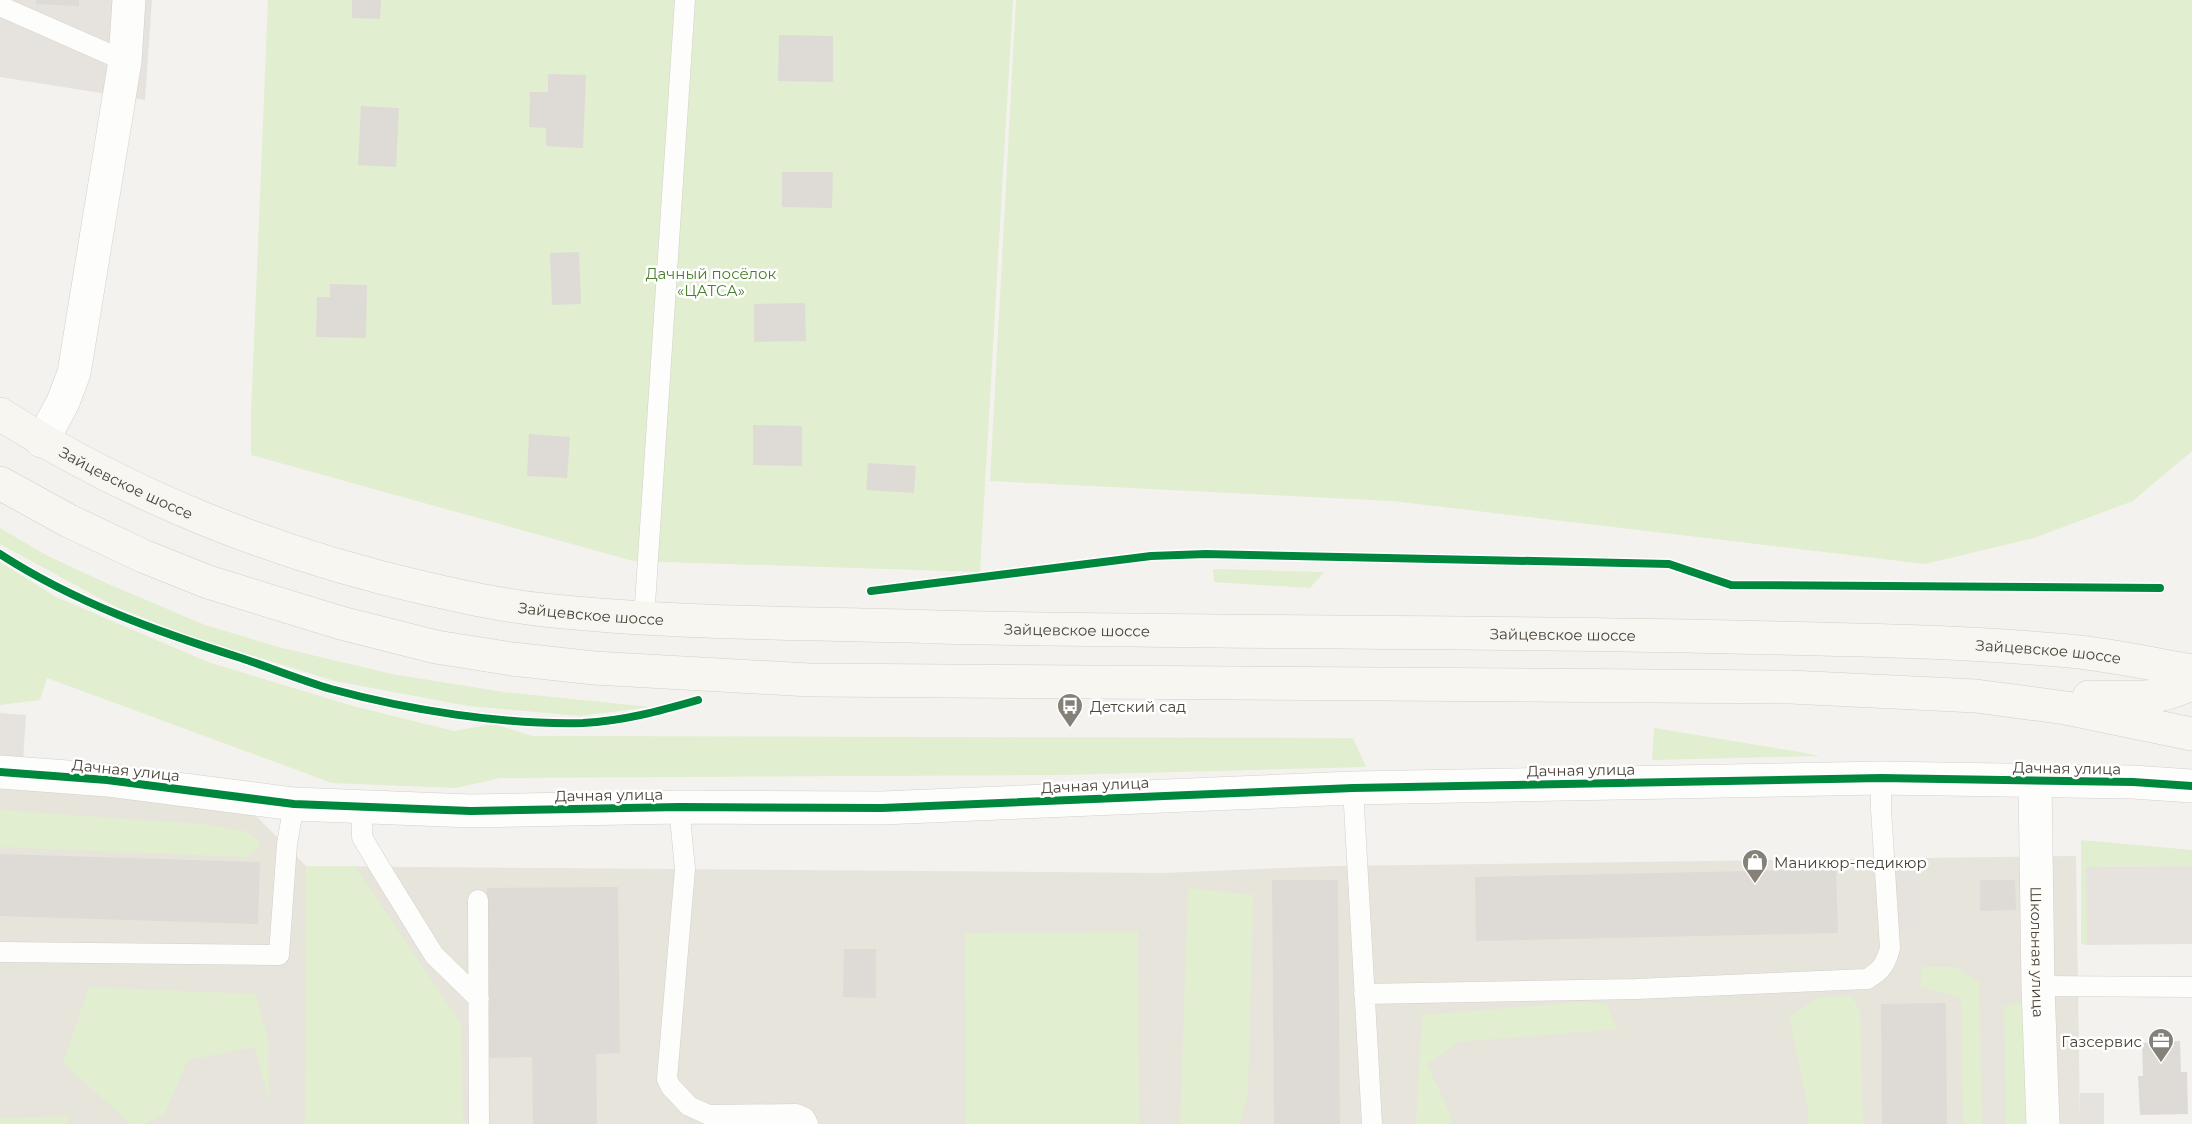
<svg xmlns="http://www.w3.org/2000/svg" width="2192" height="1124" font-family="Montserrat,sans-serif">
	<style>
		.residential { fill: #e7e4dc }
		.industrial { fill: #e6e2de }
		.green { fill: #e1eecf }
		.parking { fill: #e6e3df }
		.building { fill: #dedbd6 }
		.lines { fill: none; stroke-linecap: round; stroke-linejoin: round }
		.lane-casing { stroke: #d2d0cb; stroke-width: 21 }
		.street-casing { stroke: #d2d0cb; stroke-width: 34 }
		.secondary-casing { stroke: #d3cfc5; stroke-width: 34 }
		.lane { stroke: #fdfdfc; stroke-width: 20 }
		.street { stroke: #fdfdfc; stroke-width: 33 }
		.secondary { stroke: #f7f6f1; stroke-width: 33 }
		.cycleway-casing { stroke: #fff; stroke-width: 11 }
		.cycleway { stroke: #00873e; stroke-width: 8 }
		.labels { text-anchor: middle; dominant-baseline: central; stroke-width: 5; stroke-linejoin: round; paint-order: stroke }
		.park-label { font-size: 15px; fill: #4a7f2a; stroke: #fff }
		.street-label { font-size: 15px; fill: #4b4439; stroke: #fff }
		.poi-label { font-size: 15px; fill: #4b4439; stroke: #fff; text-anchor: start }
	</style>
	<rect width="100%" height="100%" fill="#f4f2ee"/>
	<path class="residential" d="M0,772L222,795L257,817L306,866L1162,873L1334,866L2076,856L2080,1124H0Z"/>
	<path class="industrial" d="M0,0H152L145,100L0,77Z"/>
	<path class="green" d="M268,0H1013L980,572L633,561L251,455V414Z
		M1016,0H2192V451L2133,501L2034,538L1925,564L1392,501L990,481Z
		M0,528L48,556L106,583L205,625L278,647L392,674L503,692L651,707L579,716L468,706L335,681L194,638L114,606L0,544Z
		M0,562L56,597L208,662L353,706L454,731L494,724L532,736L1353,738L1366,767L1064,775L500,778L456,788L332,783L47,678L40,700L0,705Z
		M1213,569L1324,572L1310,588L1214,582Z
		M1654,728L1800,752L1820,756L1652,760Z
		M0,810L202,824L245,831L260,841L257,850L245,857L0,847Z
		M2081,840L2192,850V866L2087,867V945L2081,944Z
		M306,866H355L461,1024L463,1124H305Z
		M1188,888L1253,895L1248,1095L1239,1124H1180Z
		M1138,932L1139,1124H966L965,933Z
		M1922,967H1955L1979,982L1982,1124H1963L1961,998L1920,987Z
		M89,987L255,994L268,1038L269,1102L255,1047L188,1060L164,1115L144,1124H131L63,1063Z
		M1851,996L1860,1011L1863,1124H1808L1807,1103L1789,1017L1819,997Z
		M1583,1002L1606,1004L1617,1029L1459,1042L1427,1064L1452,1118L1451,1124H1416L1422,1015Z
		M2021,1002L2026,1021L2029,1124H2006L2004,1007Z
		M67,1116V1124H0V1118Z"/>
	<path class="parking" d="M0,713L26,715L23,761L0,759Z
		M1896,863H1919L1920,928L1897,929Z
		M2192,866V944L2087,945L2086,867Z
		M2080,1093H2104V1124H2080Z"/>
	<path class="building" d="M36,0H79V6L36,4Z
		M352,0H381L380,19L352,18Z
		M779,35L833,36V82L778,81Z
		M548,74L586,75L583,148L546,146V128L529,127L530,92H548Z
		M361,106L399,108L396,167L358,165Z
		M782,172H833L832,208L782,207Z
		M579,252L581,304L552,305L550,253Z
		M330,284L367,285L366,338L316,337L317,297H330Z
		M805,303L806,341L754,342V304Z
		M753,425L802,426V466L753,465Z
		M529,434L570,437L567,478L527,476Z
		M868,463L916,466L914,493L866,490Z
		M0,854L260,862L258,924L0,916Z
		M1836,869L1838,933L1476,941L1475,877Z
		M1272,880H1338L1340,1124H1274Z
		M1980,880H2015L2016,910L1980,911Z
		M618,887L620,1053L596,1054L597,1124H533L532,1057L489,1058L487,888Z
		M844,949H876V998L843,997Z
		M1946,1003L1947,1124H1882L1881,1004Z
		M2180,1041L2181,1072H2187L2188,1114L2140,1115L2138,1076H2143L2142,1043Z"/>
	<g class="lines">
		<defs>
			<path id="lane" d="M0,6L125,61
				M644,619L685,0
				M1353,788L1372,1124
				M679,807L685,869L667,1079L671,1087L689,1106L709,1115L796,1114L805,1118L808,1124
				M362,809V837L379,866L434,955L479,999
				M478,900L479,1124
				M0,952L279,955L287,844L294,804
				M2038,986L2192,987
				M1364,994L1636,989L1867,979C1881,971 1886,964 1890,948L1881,809V778"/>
			<g id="street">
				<path d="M42,441L63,402L74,373L125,61L129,0"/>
				<path d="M0,772L107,780L294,804L471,811L679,807L882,808L1353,788L1881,778L2133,782L2192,786"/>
				<path id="s1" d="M2035,781L2038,986L2043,1124"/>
			</g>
			<g id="secondary">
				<path id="s2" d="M0,414C129,496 275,554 424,588C464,597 504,606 545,610C675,624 807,623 937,627C1188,633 1438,631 1689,636C1816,639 1943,640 2070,651C2111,655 2152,664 2192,671"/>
				<path d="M0,483L69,521L143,556L208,582L341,623L436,647L512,659L594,668L810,680L1790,687L1976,696L2066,708L2192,734"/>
				<path d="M2089,697C2127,697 2157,702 2192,683"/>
			</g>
		</defs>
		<use href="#lane" class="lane-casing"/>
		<use href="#street" class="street-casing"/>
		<use href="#secondary" class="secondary-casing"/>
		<use href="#lane" class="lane"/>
		<use href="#street" class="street"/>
		<use href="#secondary" class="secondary"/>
		<defs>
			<path id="cycleway" d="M0,554C74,602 158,632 241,658C271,668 301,680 331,689C408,710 503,725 583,723C623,721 660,711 698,700
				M871,591L1151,556L1206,554L1669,564L1731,585L2160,588
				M0,772L107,780L294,804L471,811L679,807L882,808L1353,788L1881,778L2133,782L2192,786"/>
		</defs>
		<use href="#cycleway" class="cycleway-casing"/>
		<use href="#cycleway" class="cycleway"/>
	</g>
	<defs>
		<symbol id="bus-pin" viewBox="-11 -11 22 30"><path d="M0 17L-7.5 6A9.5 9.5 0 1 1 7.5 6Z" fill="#868178" stroke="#fff"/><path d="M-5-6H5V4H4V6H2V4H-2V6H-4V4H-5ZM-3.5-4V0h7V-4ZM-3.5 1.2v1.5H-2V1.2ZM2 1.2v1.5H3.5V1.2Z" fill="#fff"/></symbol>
		<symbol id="shop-pin" viewBox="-11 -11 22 30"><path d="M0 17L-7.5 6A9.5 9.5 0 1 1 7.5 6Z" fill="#868178" stroke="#fff"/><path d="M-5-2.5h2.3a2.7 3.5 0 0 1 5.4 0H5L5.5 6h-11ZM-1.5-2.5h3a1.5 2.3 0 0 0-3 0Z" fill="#fff"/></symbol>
		<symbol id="office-pin" viewBox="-11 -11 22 30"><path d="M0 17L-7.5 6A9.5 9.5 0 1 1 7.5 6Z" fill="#868178" stroke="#fff"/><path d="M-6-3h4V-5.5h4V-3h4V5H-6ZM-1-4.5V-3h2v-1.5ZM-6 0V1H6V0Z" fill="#fff"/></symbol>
	</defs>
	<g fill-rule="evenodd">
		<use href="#bus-pin" x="1055" y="691" width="30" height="40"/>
		<use href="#shop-pin" x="1740" y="847" width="30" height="40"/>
		<use href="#office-pin" x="2146" y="1026" width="30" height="40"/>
	</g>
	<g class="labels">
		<g class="park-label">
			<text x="711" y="273">Дачный посёлок<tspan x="711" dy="17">«ЦАТСА»</tspan></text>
		</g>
		<g class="street-label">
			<text stroke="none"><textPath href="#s2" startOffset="144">Зайцевское шоссе</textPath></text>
			<text stroke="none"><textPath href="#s2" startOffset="630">Зайцевское шоссе</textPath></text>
			<text stroke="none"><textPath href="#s2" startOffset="1116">Зайцевское шоссе</textPath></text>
			<text stroke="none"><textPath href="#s2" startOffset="1602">Зайцевское шоссе</textPath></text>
			<text stroke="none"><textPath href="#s2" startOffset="2088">Зайцевское шоссе</textPath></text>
			<text transform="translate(2067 768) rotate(1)">Дачная улица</text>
			<text transform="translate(126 770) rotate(6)">Дачная улица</text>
			<text transform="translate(1581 770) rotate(-1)">Дачная улица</text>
			<text transform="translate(1095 785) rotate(-3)">Дачная улица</text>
			<text transform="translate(609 795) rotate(-1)">Дачная улица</text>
			<text stroke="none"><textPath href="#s1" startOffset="171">Школьная улица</textPath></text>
		</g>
		<g class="poi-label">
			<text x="1090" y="706">Детский сад</text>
			<text x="1774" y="862">Маникюр-педикюр</text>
			<text x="2142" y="1041" text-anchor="end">Газсервис</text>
		</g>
	</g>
</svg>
